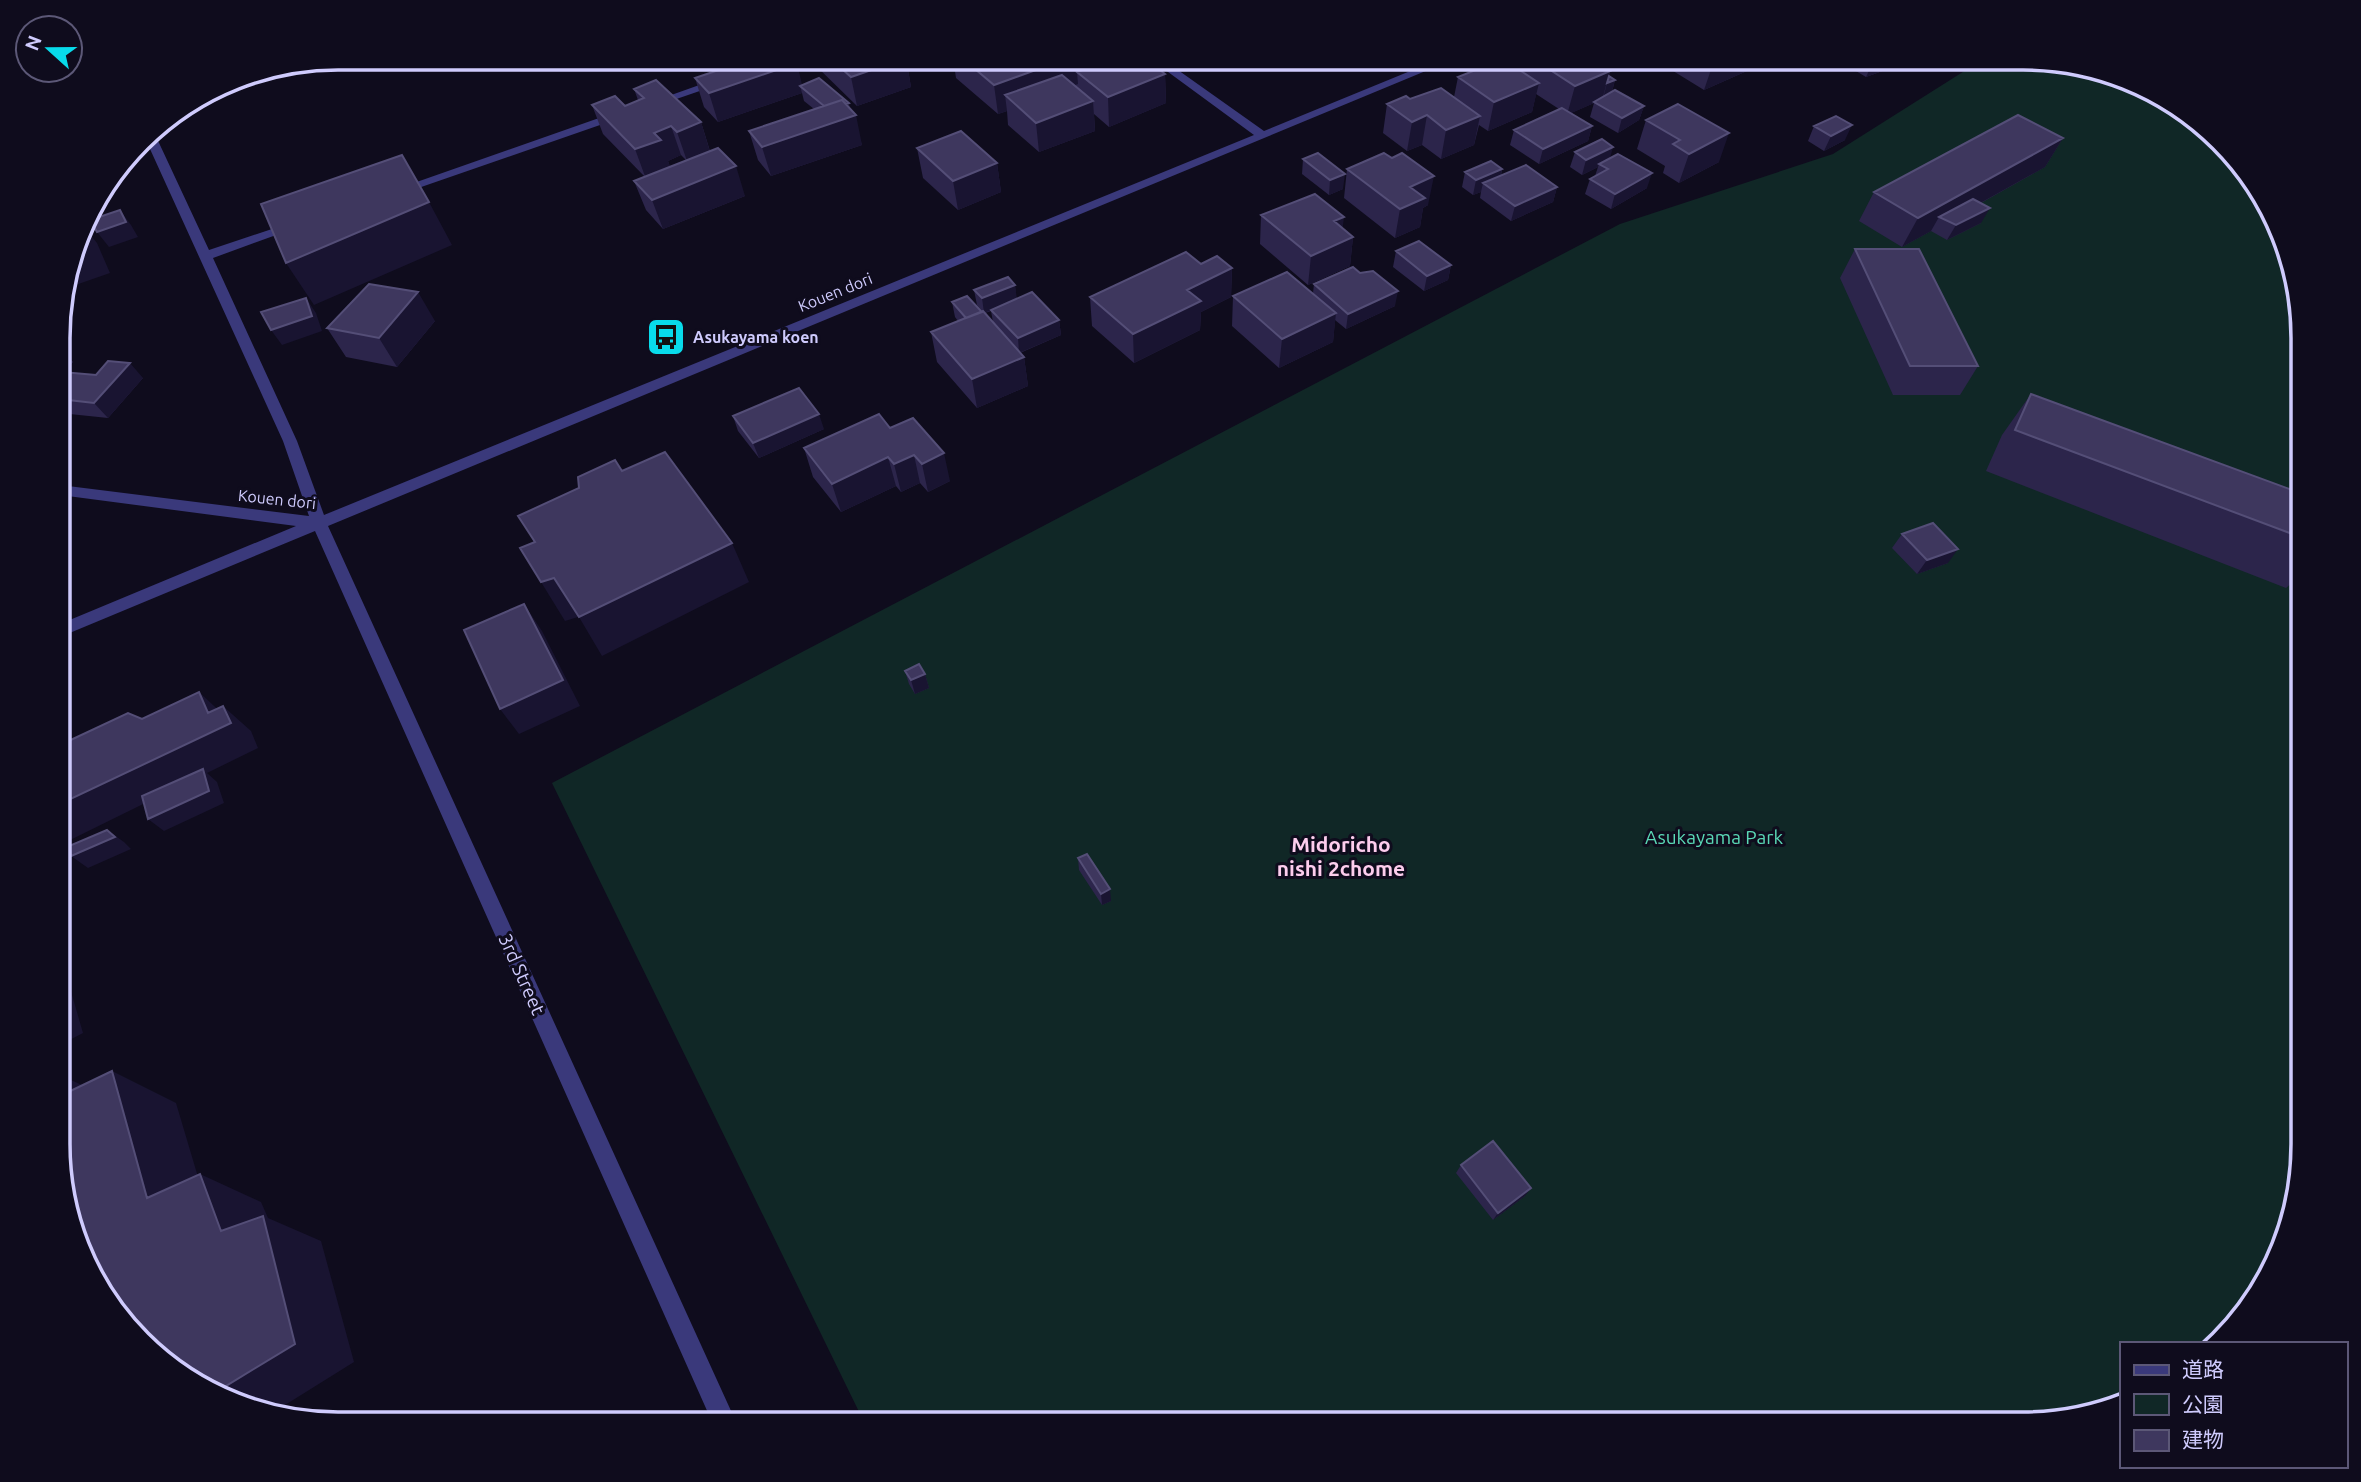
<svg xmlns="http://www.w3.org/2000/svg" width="2361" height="1482" font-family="Ubuntu,'Noto Sans JP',sans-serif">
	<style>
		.green { fill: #102726 }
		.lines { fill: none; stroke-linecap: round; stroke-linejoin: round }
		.minor { fill: #3a397b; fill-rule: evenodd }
		.wall { fill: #2c254b; fill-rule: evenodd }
		.shaded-wall { fill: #191431 }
		.building { fill: #3e375e; stroke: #544e77; stroke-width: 2 }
		.labels { text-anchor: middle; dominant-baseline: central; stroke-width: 6; stroke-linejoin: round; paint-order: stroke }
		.far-street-label { font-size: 16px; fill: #cfcbfd; stroke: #0f0c1d }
		.far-poi-label { font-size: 16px; font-weight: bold; fill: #cfcbfd; stroke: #0f0c1d; text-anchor: start }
		.park-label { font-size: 19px; fill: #5ad9b6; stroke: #0f0c1d }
		.street-label { font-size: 19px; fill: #cfcbfd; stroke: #0f0c1d }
		.neighbourhood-label { font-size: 21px; font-weight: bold; fill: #fdcded; stroke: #0f0c1d }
		.rim { fill: none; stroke: #cfcbfd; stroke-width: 3.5 }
	</style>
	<rect width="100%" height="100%" fill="#0f0c1d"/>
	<path class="green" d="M1985,58H2023L2096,67L2178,105L2266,198L2303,320V1162L2288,1233L2256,1299L2209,1344H2121V1399L2041,1424H865L552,783L1620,224L1833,154Z"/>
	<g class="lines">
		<path class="minor" d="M1149,58H1161L1264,131L1442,58H1457L328,526L737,1424H713L315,531L60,637V624L296,526L60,495V485L309,516L283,441L145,138L153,130L209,250L290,223L295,222L301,226L213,258L297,441L324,515L1254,135Z
			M719,78L725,81L723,83L656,106L646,104Z
			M619,111L625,115L623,117L401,194H393L391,191Z"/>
	</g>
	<path class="wall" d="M810,58H906L911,87L857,106L811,61Z
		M953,58H1082V70L1109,66L1165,74L1166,103L1109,127L1094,114L1095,131L1039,152L1008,125L1007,111L998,114L956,78Z
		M1298,58H1321L1320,65L1312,68Z
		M1515,58H1627L1625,64L1610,71L1609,76L1615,80L1612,92L1644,106L1639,120L1618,133L1590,117L1594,103L1571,113L1592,126L1588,141L1539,164L1510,145L1514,130L1559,109L1536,94L1532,112L1488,131L1479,125L1474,145L1441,159L1422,145L1407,151L1383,133L1387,104L1410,99L1454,97L1458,77L1513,66Z
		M1652,58H1752L1747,71L1704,90Z
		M1834,58H1926L1907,65L1900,61L1899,65L1866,77Z
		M695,78L802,85L850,109L862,145L771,176L758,160L749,131L814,109L804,101L802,93L718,122L704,107Z
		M634,89L701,122L710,151L745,196L663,229L646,210L634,181L645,177L603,134L592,105L625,106L638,100ZM681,155L686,160L670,167L668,161Z
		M1646,120L1719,162L1679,183L1663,173L1665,166L1637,149Z
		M1814,126L1845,140L1824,151L1808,141Z
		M2063,138L2045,167L1981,203V223L1947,240L1931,231L1902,247L1859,221L1874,192Z
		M917,148L997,163L1001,192L958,210L923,178Z
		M1575,152L1610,158L1647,188L1611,209L1585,194L1590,179L1595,176L1598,167L1582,175L1570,167Z
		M1303,159L1343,189L1329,195L1302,174Z
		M1347,169L1428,205L1423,208L1420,227L1395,238L1344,198Z
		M1502,169L1501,176L1557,187L1553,202L1511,221L1480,198L1481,192L1473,195L1462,187L1465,172Z
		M1261,215L1342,228L1353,237L1350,266L1308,285L1260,244Z
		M1855,249L1978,366L1960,395H1893L1840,278Z
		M1396,251L1451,265L1448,280L1424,291L1393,267Z
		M1201,264L1232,268L1231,297L1201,312L1200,330L1134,363L1092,326L1090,297Z
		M1314,284L1395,306L1346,329L1335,320L1333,342L1279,368L1232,326L1233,296L1313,293Z
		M1015,285L1016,299L1059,320L1061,335L1020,353L1024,357L1028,386L977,408L937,362L931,332L958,321L955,317L952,302L983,312L977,305L974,290ZM991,311L993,322L985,313Z
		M435,321L397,367L346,357L327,328Z
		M60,347L73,362L64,372L96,375L143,378L108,418L60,413Z
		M2031,394L2303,494V573L2286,588L1986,471L2002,435Z
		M733,416L824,429L759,458L738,431Z
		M890,428L950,481L928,492L920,483L901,492L896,486L841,512L813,477L804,448Z
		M1902,534L1948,563L1917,574L1892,548Z
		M905,671L925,674L929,688L915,694L909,684Z
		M1078,858L1111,901L1102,905L1079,870Z
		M1461,1165L1525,1196L1493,1220L1456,1173Z"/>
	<path class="shaded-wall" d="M906,58L911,87L857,106L851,77Z
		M1061,58H1082L1083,77L1077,72L1078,84L1018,107L1005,95L1007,111L998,114L994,85Z
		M1188,58H1202L1188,63Z
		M1258,58H1268L1258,62Z
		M1313,58H1321L1320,65L1312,68Z
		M1611,58H1627L1625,64L1610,71L1602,100L1594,102V103L1567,115L1575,86L1597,76L1600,63Z
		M1715,58H1752L1747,71L1704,90Z
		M1875,58H1902L1899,65L1866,77Z
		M1911,58H1926L1907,65Z
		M797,63L803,89L800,86L802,93L718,122L709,93Z
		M1165,74L1166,103L1109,127L1108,97Z
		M1615,80L1611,95L1603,98L1607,83Z
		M1539,83L1532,112L1488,131L1494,102Z
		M1093,101L1095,131L1039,152L1036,123Z
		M849,103L852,117L856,115L862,145L771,176L762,147L830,111Z
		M1644,106L1639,120L1618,133L1622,118Z
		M1427,115L1422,145L1407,151L1412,122Z
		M1480,116L1474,145L1441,159L1446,130Z
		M701,122L710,152L687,161L677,132Z
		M1852,125L1845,140L1824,151L1831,136Z
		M671,126L681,155L668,161L671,169L646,179L635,149L654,133Z
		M1592,126L1588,141L1539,164L1543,149Z
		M1729,133L1719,162L1679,183L1689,154Z
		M2063,138L2045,167L1948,221L1939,217L1931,231L1902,247L1918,218Z
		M1613,147L1609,162L1599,164L1598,167L1582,175L1586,160Z
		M997,163L1001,192L958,210L953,181Z
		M736,166L745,196L663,229L652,200Z
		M1502,169L1499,184L1483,183L1481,192L1473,195L1476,180Z
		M1652,173L1647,188L1611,209L1615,194Z
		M1345,174L1343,189L1329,195L1330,180Z
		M1434,176L1428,205L1423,208L1420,227L1395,238L1400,209L1410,187Z
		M1557,187L1553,202L1511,221L1515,206Z
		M429,202L452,245L314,305L286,263Z
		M1990,208L1981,223L1947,240L1956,225Z
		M120,210L131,225L138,237L109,247L97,232Z
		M1344,217L1341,242L1353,237L1350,266L1308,285L1311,256L1334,221Z
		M83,226L97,243L110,273L64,289Z
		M1451,265L1448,280L1424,291L1427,276Z
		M1232,268L1231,297L1201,312L1200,330L1134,363L1133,334L1187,290Z
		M1015,285L1017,300L984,313L982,298Z
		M1398,291L1395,306L1346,329L1348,314Z
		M418,292L435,321L397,367L379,338Z
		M306,298L316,313L322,331L282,345L271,330Z
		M1336,313L1333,342L1279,368L1282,339Z
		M1059,320L1061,335L1019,353L1018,338Z
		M60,347L73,362L60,375Z
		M1024,357L1028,386L977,408L972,379Z
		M130,363L143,378L108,418L94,403Z
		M819,414L824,429L759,458L753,443Z
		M944,453L950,481L928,492L922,464Z
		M914,455L920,483L901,492L894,464Z
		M888,457L896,486L841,512L832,484Z
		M732,543L749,582L602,656L579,617Z
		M1958,549L1948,563L1917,574L1927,560Z
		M554,578L578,617L565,621L541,582Z
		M524,604L542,631L580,706L519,734L500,709Z
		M925,674L929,688L915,694L911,680Z
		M199,692L227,718L223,706L251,731L258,748L207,773L217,782L224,803L164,831L148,819L204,774L60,845V804L208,713Z
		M107,830L124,842L131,849L88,868L71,856Z
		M1110,889L1111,901L1102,905L1101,894Z
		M60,976L68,981L83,1033L60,1045Z
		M112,1071L176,1103L212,1224L147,1198Z
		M60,1075L119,1102L60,1100Z
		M200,1174L261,1202L268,1218L321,1241L354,1362L269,1415H265L216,1392L221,1231Z
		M1531,1188L1525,1196L1493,1220L1498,1213Z
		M105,1299L147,1308L149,1343Z"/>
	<path class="building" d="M754,58H792L797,63L709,93L695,78Z
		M830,58H906L851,77Z
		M962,58H1069L994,85Z
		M1132,58H1144L1165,74L1108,97L1077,72L1104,62L1109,66Z
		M1532,58H1590L1610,71L1575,86Z
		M1591,58H1611L1600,63Z
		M1503,59L1539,83L1494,102L1458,77Z
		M1062,75L1093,101L1036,123L1005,95Z
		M1609,76L1615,80L1607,83Z
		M819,78L849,103L846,104L842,100L824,106L800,86Z
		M656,80L701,122L677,132L671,126L654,133L661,140L635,149L592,105L615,96L625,106L644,98L634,89Z
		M1441,88L1480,116L1446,130L1427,115L1412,122L1387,104L1406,96L1410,99Z
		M1615,90L1644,106L1622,118L1594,102Z
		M842,100L856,115L762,147L749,131Z
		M1678,104L1729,133L1689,154L1673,144L1680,140L1646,120Z
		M1562,108L1592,126L1543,149L1514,130Z
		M2018,115L2063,138L1918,218L1874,192Z
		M1836,116L1852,125L1831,136L1814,126Z
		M961,131L997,163L953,181L917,148Z
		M1602,139L1613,147L1586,160L1575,152Z
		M718,148L736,166L652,200L634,181Z
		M1318,153L1345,174L1330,180L1303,159Z
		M1384,153L1392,158L1402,153L1434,176L1410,187L1425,198L1400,209L1347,169Z
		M1618,154L1652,173L1615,194L1590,179L1608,169L1599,164Z
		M402,155L429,202L286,263L261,204Z
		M1491,161L1502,169L1476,180L1465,172Z
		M1526,165L1557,187L1515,206L1483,183Z
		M1315,194L1344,217L1334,221L1353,237L1311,256L1261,215Z
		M1973,199L1990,208L1956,225L1939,217Z
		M120,210L126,222L97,232L90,220Z
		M81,232L87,244L77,247Z
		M1419,241L1451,265L1427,276L1396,251Z
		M1855,249H1919L1978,366H1910Z
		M1186,252L1201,264L1217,256L1232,268L1187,290L1201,301L1133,334L1090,297Z
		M1353,267L1360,273L1373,271L1398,291L1348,314L1314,284Z
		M1287,272L1336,313L1282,339L1233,296Z
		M1008,277L1015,285L982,298L974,290Z
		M369,284L418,292L379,338L327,328Z
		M1032,292L1059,320L1018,338L991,310Z
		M967,296L982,312L966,318L952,302Z
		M306,298L312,316L271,330L261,312Z
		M983,311L1024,357L972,379L931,332Z
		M108,361L130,363L94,403L60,399V373L62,372L96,375Z
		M799,388L819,414L753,443L733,416Z
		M2031,394L2303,494V538L2015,430Z
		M879,414L890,428L913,418L944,453L922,464L914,455L894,464L888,457L832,484L804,448Z
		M665,452L732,543L579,617L554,578L541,582L520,548L535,542L518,516L579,488L578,477L615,460L622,471Z
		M1933,523L1958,549L1927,560L1902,534Z
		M524,604L563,680L500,709L464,630Z
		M919,664L925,674L911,680L905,671Z
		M199,692L208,713L223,706L231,723L60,804V745L128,713L142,719Z
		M203,769L209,791L148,819L142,796Z
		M107,830L115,837L71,856L69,846Z
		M1087,854L1110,889L1101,894L1078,858Z
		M112,1071L147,1198L200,1174L221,1231L263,1216L295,1344L216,1392L183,1377L130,1324L125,1307L117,1311L105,1299L60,1180V1096Z
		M1493,1141L1531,1188L1498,1213L1461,1165Z"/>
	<defs>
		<symbol id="bus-square" viewBox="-11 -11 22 22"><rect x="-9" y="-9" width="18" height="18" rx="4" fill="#08dbeb" stroke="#0f0c1d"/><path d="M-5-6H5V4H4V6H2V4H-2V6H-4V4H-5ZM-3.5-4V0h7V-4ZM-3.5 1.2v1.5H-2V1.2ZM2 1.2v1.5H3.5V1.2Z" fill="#111"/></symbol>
	</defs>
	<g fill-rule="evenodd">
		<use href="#bus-square" x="644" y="315" width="44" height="44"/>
	</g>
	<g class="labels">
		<g class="far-street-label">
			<text transform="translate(835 292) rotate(-22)">Kouen dori</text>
			<text transform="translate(277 499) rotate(6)">Kouen dori</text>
		</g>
		<g class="far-poi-label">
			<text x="693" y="337">Asukayama koen</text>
		</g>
		<g class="park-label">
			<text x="1714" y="837">Asukayama Park</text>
		</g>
		<g class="street-label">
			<text transform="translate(522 974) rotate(66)">3rd Street</text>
		</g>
		<g class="neighbourhood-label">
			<text x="1341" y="844">Midoricho<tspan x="1341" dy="24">nishi 2chome</tspan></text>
		</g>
	</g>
	<path d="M0 0H2361V1482H0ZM338 70H2023A268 268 0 0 1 2291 338V1144A268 268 0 0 1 2023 1412H338A268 268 0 0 1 70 1144V338A268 268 0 0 1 338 70Z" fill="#0f0c1d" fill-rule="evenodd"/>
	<path class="rim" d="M338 70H2023A268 268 0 0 1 2291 338V1144A268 268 0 0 1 2023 1412H338A268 268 0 0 1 70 1144V338A268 268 0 0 1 338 70Z"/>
	<rect x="2120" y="1342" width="228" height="126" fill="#0f0c1d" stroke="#5c5877" stroke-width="2"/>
	<rect x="2134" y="1365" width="35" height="10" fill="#3a397b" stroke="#5c5877" stroke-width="2"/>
	<text x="2182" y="1377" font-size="21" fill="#cfcbfd">道路</text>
	<rect x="2134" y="1394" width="35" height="21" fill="#102726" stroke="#5c5877" stroke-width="2"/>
	<text x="2182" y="1412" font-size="21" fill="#cfcbfd">公園</text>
	<rect x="2134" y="1430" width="35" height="21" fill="#3e375e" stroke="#5c5877" stroke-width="2"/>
	<text x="2182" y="1447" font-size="21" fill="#cfcbfd">建物</text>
	<g transform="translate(49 49) rotate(291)"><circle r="33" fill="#0f0c1d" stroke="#5c5877" stroke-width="2"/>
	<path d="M0-5L12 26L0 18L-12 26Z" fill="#08dbeb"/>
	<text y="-10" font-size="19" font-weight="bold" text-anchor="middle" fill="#cfcbfd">N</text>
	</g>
</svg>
